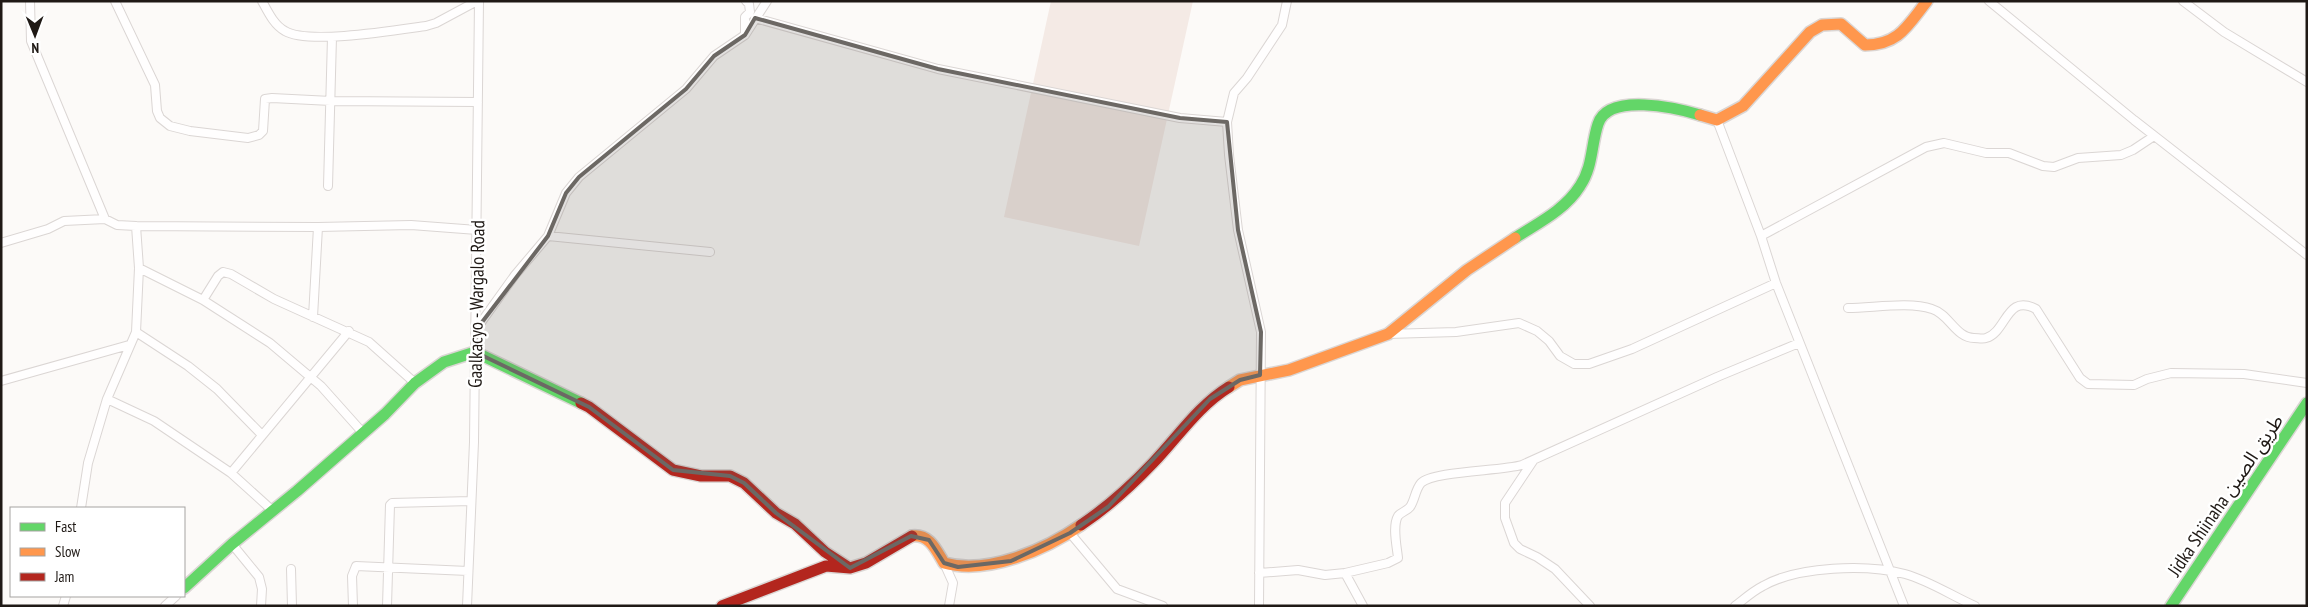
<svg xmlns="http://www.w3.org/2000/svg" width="2308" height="607" font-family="'PT Sans Narrow','Noto Sans Arabic',sans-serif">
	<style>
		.built { fill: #f4eae5 }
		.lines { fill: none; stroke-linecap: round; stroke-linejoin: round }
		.street-casing { stroke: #dbd6d4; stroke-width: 10 }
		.fast-casing { stroke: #dbd6d4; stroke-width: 14 }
		.slow-casing { stroke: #dbd6d4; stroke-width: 14 }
		.jam-casing { stroke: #dbd6d4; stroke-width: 14 }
		.street { stroke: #fffefe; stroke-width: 8 }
		.fast { stroke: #63d668; stroke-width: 11 }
		.slow { stroke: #ff974d; stroke-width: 11 }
		.jam { stroke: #b3261e; stroke-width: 11 }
		.marked { fill: #6c6864; fill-opacity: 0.2; stroke: #6c6864; stroke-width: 4; stroke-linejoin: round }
		.labels { text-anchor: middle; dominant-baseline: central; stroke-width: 5; stroke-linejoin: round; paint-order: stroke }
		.street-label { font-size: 19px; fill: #1f1915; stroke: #fff }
	</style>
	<rect width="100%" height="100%" fill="#fcfaf8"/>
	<path class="built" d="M1051,1H1193L1139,246L1004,217Z"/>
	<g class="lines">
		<defs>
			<path id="street" d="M30,1L31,41L105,219
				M115,1L155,85L157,111L160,118L170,126L190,131L248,138L259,135L263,131L265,99L272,98L331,101L478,102
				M262,1C268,12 274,25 285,31C308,45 397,30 426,26L436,23L477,1
				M1989,1L2134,120L2307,255
				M2183,1L2224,32L2307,82
				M755,18L938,69L1180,118L1227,122
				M745,35V17L750,12L749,4L746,1
				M1717,120L1761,236L1776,283L1904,606
				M328,186L332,37
				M548,236L710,252
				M1761,236L1926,147L1944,143L1986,153H2009L2043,166L2054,167L2078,158L2121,155L2133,150L2154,136
				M1,243L48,229L64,221L105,219L117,225L136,226
				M139,268L203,300L270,343L321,386L363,433
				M203,300L218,276L223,272L231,274L274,299L369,342L415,383
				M1848,308C1873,308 1909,301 1932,309C1949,314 1956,338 1974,338C1978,338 1983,339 1986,338C2007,332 2006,293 2036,309L2080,378L2088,384L2134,385L2147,379L2171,373L2244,374L2307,383
				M313,317L318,227
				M477,328L515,275L548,236L566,193L579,177L686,89L714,56L745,35L767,1
				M136,332L188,366L217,389L262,435
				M1388,334L1456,332L1519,323L1537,331L1549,341L1560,356L1574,364H1589L1632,349L1776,283
				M1,381L129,345
				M107,399L154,421L231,473L273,511
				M1533,461L1505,503V518L1514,543L1520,549L1537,557L1555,569L1590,606
				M231,473L349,331
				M81,508L88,463L107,399L136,332L139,268L136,226L318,227L411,225L477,230
				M1070,533L1117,589L1163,606
				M232,544L259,577L262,589L261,606
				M944,563L953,583L949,606
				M291,569L292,606
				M1259,573L1298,570L1325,575L1345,573L1388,563L1398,558C1397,547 1392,526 1398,516C1401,512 1407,511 1410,507C1415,500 1415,490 1421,483C1433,471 1501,471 1522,465L1717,377L1799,343
				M1345,573L1363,606
				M63,606L66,596
				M165,606L176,596
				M353,606L352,576L356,566L468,571
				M387,606L390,505L392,503L471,501
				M467,606L474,442L479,1
				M1259,606L1261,332L1238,230L1229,155L1227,122L1234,93L1247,78L1282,25L1287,1
				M1735,606C1744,599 1753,591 1763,586C1798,566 1867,564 1905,574C1930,581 1952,596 1975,606"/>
			<path id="fast" d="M1515,238C1538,223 1565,210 1580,186C1593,167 1591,145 1598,124C1608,92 1677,108 1700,115
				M184,588L232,544L297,491L385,414L415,383L444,362L475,352L581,403
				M2171,606L2307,403"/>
			<path id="slow" d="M1700,115L1717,120L1743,106L1810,32L1822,25L1841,24L1865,45C1899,45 1908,25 1927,1
				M1229,387L1240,380L1289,370L1388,334L1467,270L1515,238
				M912,536C930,534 936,550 944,563C988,575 1045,550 1081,525"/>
			<path id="jam" d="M581,403L589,407L673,470L701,476H730L744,483L776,513L795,524L825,552L848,567
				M1081,525C1108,507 1131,486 1153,463C1178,437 1198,406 1229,387
				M722,606L826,566L850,568L866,563L912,536"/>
		</defs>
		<use href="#street" class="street-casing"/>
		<use href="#fast" class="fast-casing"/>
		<use href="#slow" class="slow-casing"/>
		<use href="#jam" class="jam-casing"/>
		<use href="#street" class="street"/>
		<use href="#fast" class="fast"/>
		<use href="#slow" class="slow"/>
		<use href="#jam" class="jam"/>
	</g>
	<path class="marked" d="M755,18L938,69L1180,118L1227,122L1238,230L1261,332L1260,375L1240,380L1210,399L1108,507L1070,533L1011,561L958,567L944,563L929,540L911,536L850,568L776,513L744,483L730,476L673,470L589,407L475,352L476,330L548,236L566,193L579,177L686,89L714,56L745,35Z"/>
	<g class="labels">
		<g class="street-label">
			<text transform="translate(476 304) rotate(-89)">Gaalkacyo - Wargalo Road</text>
			<text transform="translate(2225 495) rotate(-56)">Jidka Shiinaha طريق الصين</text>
		</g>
	</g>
	<rect width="2308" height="607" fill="none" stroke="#1f1915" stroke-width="5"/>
	<rect x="10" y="507" width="175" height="90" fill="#ffffff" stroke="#a5a3a1"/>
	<rect x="20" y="523" width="25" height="8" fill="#63d668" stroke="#a5a3a1"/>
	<text x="55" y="532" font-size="15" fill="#1f1915">Fast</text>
	<rect x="20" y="548" width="25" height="8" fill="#ff974d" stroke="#a5a3a1"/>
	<text x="55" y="557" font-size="15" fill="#1f1915">Slow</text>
	<rect x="20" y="573" width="25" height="8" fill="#b3261e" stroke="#a5a3a1"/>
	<text x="55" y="582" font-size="15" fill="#1f1915">Jam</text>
	<g transform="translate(35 35) rotate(179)" stroke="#ffffff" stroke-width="4" paint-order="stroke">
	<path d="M0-4L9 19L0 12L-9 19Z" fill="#1f1915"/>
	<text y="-8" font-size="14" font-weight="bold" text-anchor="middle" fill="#1f1915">N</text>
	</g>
</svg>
